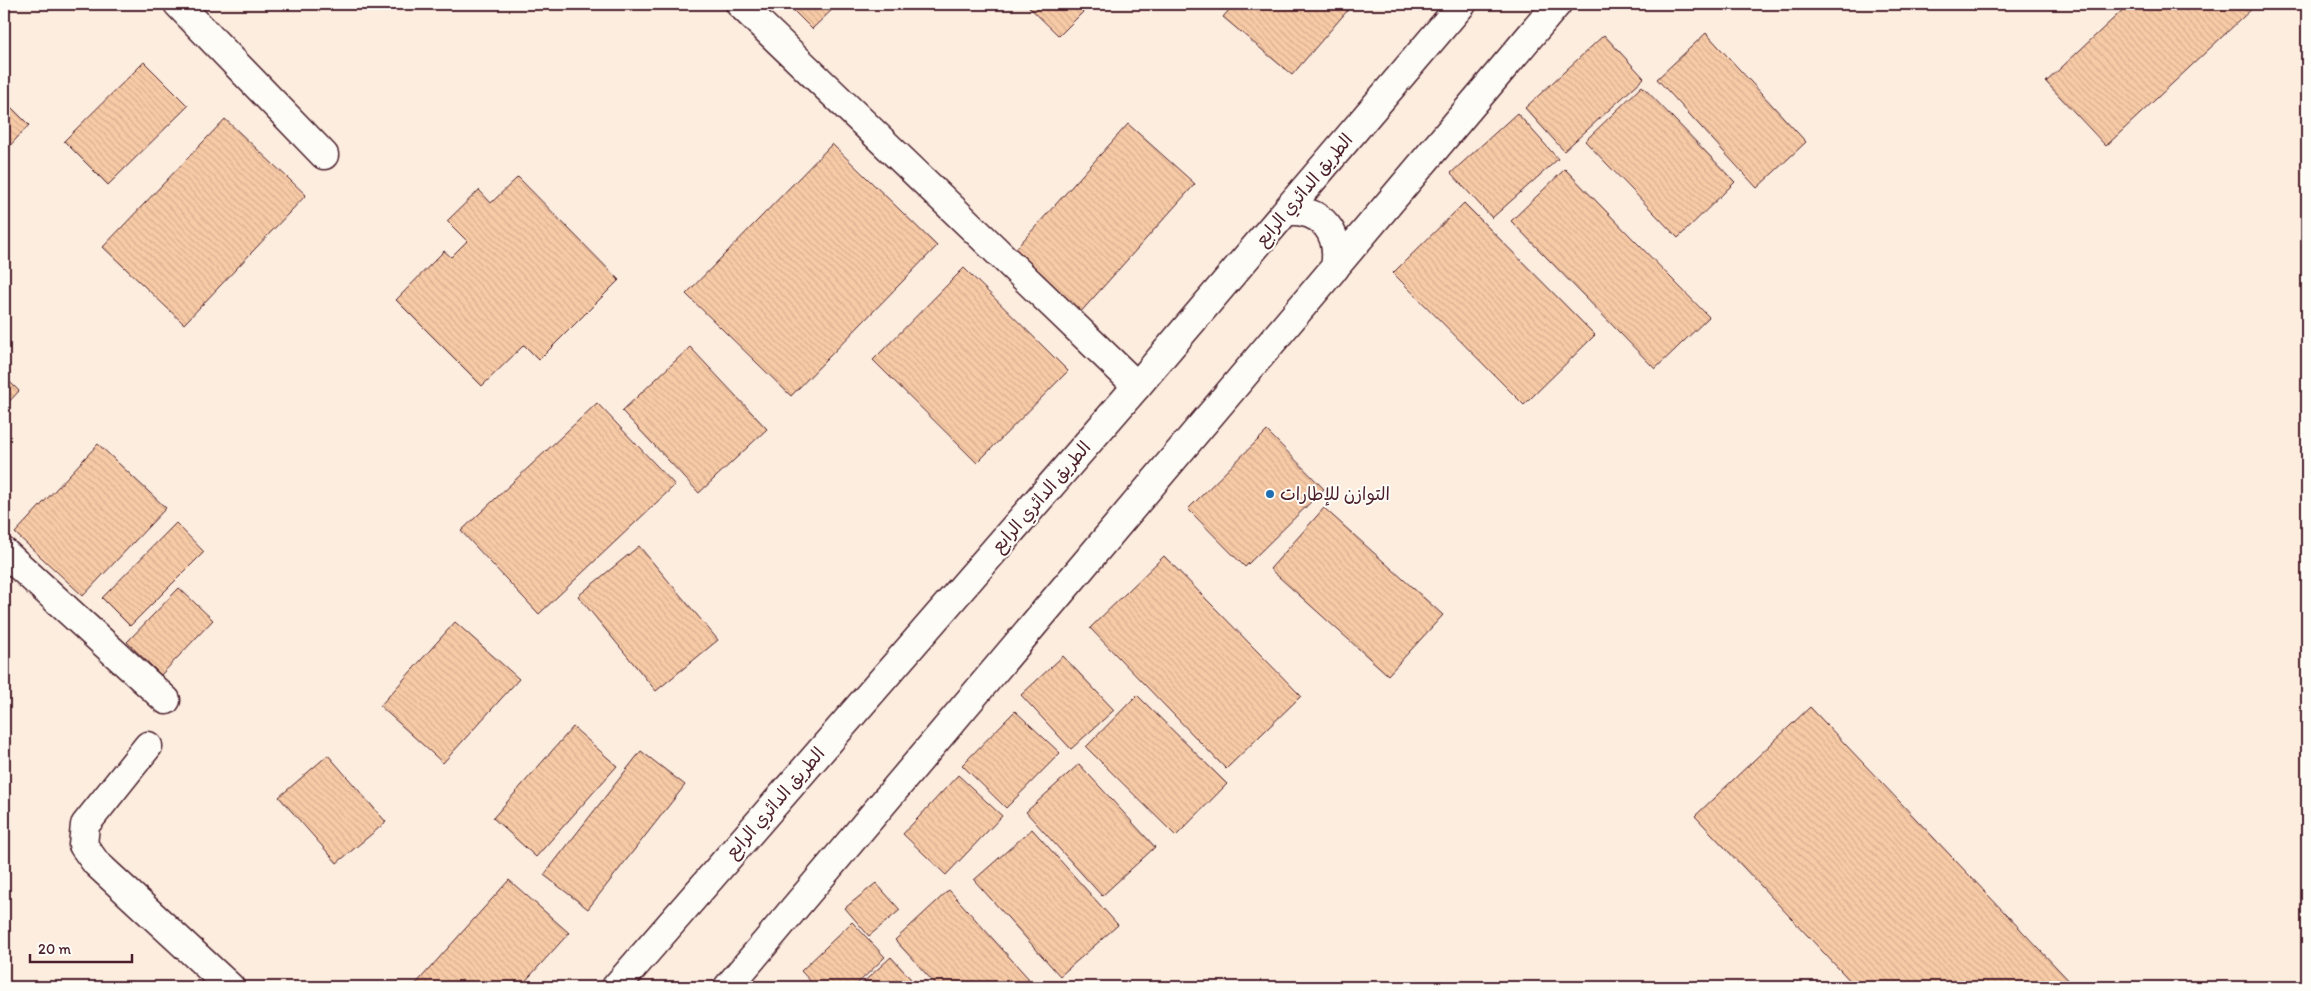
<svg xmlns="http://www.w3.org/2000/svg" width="2311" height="991" font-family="Itim,'Playpen Sans Arabic',sans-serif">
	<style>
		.building { fill: url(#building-back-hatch); stroke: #4a1f2b }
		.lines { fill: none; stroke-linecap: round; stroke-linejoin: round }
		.minor-casing { stroke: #4a1f2b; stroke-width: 31 }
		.major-casing { stroke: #4a1f2b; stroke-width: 31 }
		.minor { stroke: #fdfcf7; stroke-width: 28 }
		.major { stroke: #fdfcf7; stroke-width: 28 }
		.poi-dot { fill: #1f6fb2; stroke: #fdfcf7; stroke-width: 2 }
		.labels { text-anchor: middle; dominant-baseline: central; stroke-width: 4; stroke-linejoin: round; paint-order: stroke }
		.street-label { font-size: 18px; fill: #4a1f2b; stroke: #fdfcf7 }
		.poi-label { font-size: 18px; fill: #4a1f2b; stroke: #fdfcf7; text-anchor: start }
	</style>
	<defs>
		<pattern id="building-back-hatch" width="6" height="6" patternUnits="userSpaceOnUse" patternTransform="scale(1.25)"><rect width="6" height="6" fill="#f8cba7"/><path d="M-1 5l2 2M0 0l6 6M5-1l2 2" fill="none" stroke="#d6ae90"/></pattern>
	</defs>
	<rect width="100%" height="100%" fill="#fceddf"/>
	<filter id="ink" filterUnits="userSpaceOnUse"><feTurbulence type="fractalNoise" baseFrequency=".02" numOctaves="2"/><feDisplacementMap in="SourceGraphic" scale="10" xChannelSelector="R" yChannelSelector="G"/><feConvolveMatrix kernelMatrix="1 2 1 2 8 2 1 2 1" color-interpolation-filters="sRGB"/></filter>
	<g filter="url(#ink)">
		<path class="building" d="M787,4H838L812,29Z
			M1026,4H1091L1059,36Z
			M1234,4H1353L1292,75L1223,17Z
			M2129,4H2257L2106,146L2046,82Z
			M1706,33L1806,142L1757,188L1657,79Z
			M1604,35L1644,78L1564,151L1525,108Z
			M144,62L188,106L108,185L64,141Z
			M1642,86L1735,182L1678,238L1585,141Z
			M4,100L29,125L4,152Z
			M1517,113L1558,159L1492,218L1451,173Z
			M225,119L306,195L184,324L103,247Z
			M1128,124L1195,184L1078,315L1011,254Z
			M832,144L937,246L791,396L686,294Z
			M1565,169L1709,317L1655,369L1511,221Z
			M518,177L619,280L539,360L524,345L482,386L396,300L444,251L451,257L467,241L447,221L479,190L491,203Z
			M1464,203L1595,335L1524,405L1393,273Z
			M964,268L1068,371L977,463L873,360Z
			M690,347L767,429L699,493L622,411Z
			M4,376L19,391L4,407Z
			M597,403L675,485L539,614L461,531Z
			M1267,431L1324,489L1245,567L1188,509Z
			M98,444L166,508L83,596L15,533Z
			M1324,508L1443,615L1388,675L1270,569Z
			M176,523L204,552L130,626L102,598Z
			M639,546L718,640L656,691L578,596Z
			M1164,556L1301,696L1226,769L1090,628Z
			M179,588L213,620L161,675L127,642Z
			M455,622L519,679L443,763L380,706Z
			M1063,656L1114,710L1071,749L1021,695Z
			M1137,695L1227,784L1176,836L1086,747Z
			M1810,707L2075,987H1856L1695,816Z
			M1015,711L1060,753L1006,808L962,765Z
			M573,727L617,766L536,857L493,818Z
			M641,751L685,785L588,909L544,875Z
			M328,755L386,822L337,863L279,797Z
			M1079,764L1155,847L1102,896L1026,812Z
			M958,775L1002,816L946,875L903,834Z
			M1032,829L1118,925L1060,976L974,880Z
			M509,880L569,933L520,987H413Z
			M876,883L900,910L869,936L845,908Z
			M949,890L1029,979L1019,987H938L895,940Z
			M852,922L885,957L854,987H816L801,971Z
			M891,957L918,987H858Z"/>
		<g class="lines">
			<defs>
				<path id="minor" d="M178,4L324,155
					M740,4L1137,386
					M4,552L166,700
					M148,746L85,825L83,845L96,863L230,987"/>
				<path id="major" d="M1286,211C1322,209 1341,232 1335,268
					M616,987L1137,386L1462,4
					M728,987L1557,4"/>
			</defs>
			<use href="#minor" class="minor-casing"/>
			<use href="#major" class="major-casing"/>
			<use href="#minor" class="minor"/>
			<use href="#major" class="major"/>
		</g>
	</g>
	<circle class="poi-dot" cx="1270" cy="494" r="5"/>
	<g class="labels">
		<g class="street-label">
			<text transform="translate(1304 190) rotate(-50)">الطريق الدائري الرابع</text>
			<text transform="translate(1041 497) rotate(-49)">الطريق الدائري الرابع</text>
			<text transform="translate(775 803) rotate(-49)">الطريق الدائري الرابع</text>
		</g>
		<g class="poi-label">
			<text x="1280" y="494">التوازن للإطارات</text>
		</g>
	</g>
	<rect width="2311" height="991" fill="none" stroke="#fdfcf7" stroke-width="20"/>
	<rect x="10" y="10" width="2291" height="971" fill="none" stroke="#4a1f2b" stroke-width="2" filter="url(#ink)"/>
	<path d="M30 954v8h102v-8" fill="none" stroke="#4a1f2b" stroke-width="2.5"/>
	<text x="38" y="954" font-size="15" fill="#4a1f2b" stroke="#fdfcf7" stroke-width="4" paint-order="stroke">20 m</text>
</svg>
